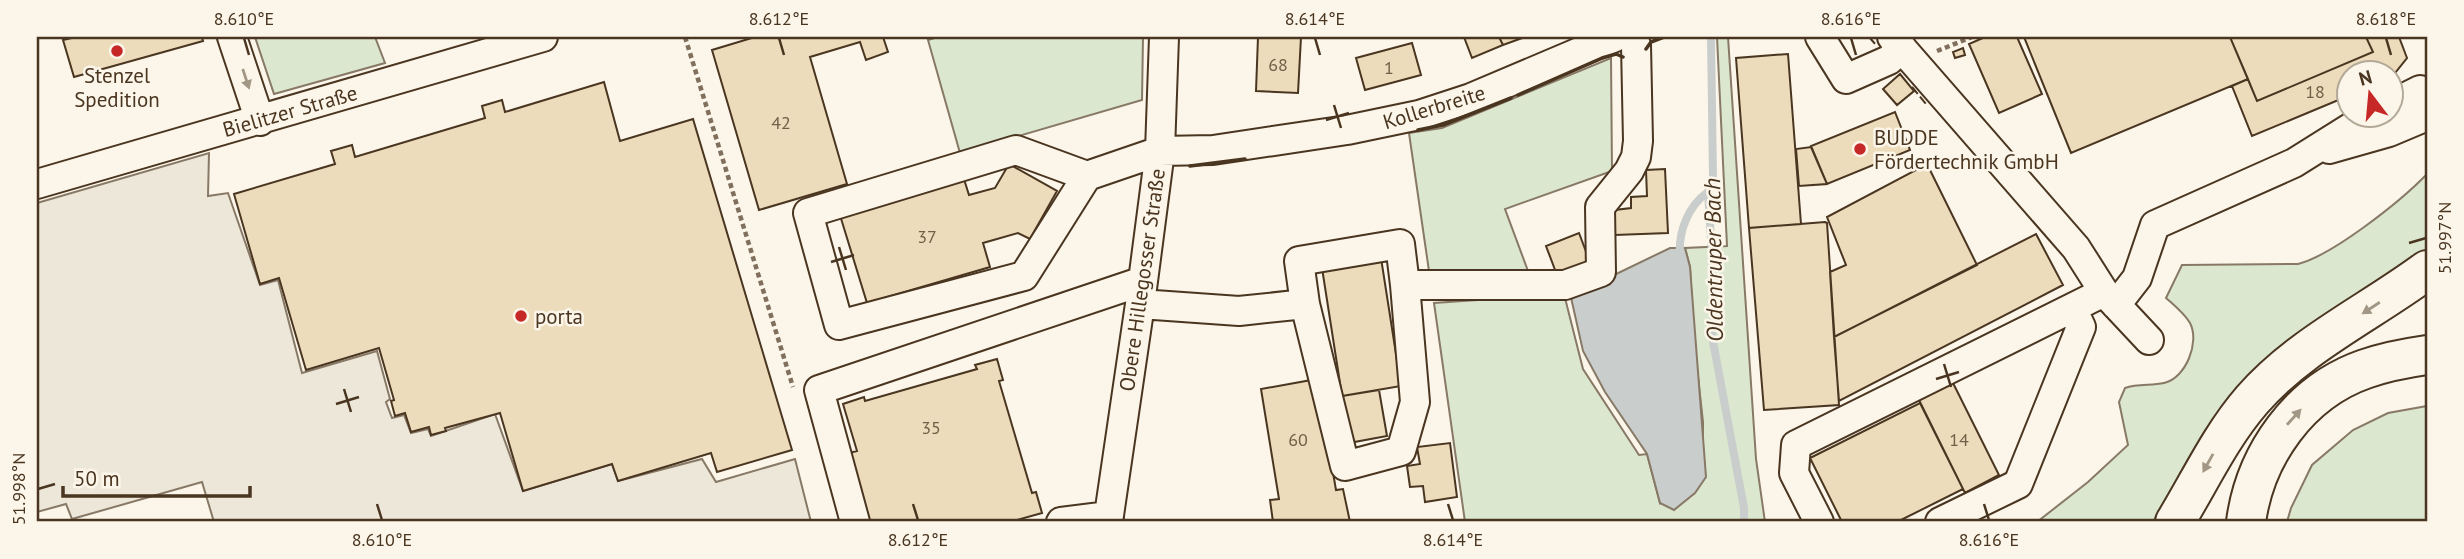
<svg xmlns="http://www.w3.org/2000/svg" width="2464" height="559" font-family="'PT Sans',sans-serif">
	<style>
		.green { fill: #dce7d0; stroke: #887966; stroke-width: 2 }
		.parking { fill: #ede7d9; stroke: #887966; stroke-width: 2 }
		.water { fill: #c9cecd; stroke: #887966; stroke-width: 2 }
		.lines { fill: none; stroke-linecap: round; stroke-linejoin: round }
		.stream { stroke: #c9cecd; stroke-width: 8 }
		.building { fill: #ecdcbc; stroke: #4a3520; stroke-width: 2 }
		.minor-casing { stroke: #4a3520; stroke-width: 32 }
		.highway-casing { stroke: #4a3520; stroke-width: 42 }
		.path { stroke: #7f6f5c; stroke-width: 4.5; stroke-dasharray: 5 3.5; stroke-linecap: butt }
		.minor { stroke: #fbf6e9; stroke-width: 28 }
		.highway { stroke: #fbf6e9; stroke-width: 38 }
		.fence { stroke: #4a3520; stroke-width: 2; stroke-dasharray: 9 3.5; stroke-linecap: butt }
		.wall { stroke: #4a3520; stroke-width: 3.5 }
		.oneway { fill: #a29684 }
		.ticks { fill: none; stroke: #4a3520; stroke-width: 2.5 }
		.poi-dot { fill: #c62828; stroke: #fbf6e9; stroke-width: 2.5 }
		.labels { text-anchor: middle; dominant-baseline: central; stroke-width: 5; stroke-linejoin: round; paint-order: stroke }
		.number-label { font-size: 18px; fill: #725f47 }
		.poi-label { font-size: 21px; fill: #4a3520; stroke: #fbf6e9; text-anchor: start }
		.street-label { font-size: 21px; fill: #4a3520; stroke: #fbf6e9 }
		.water-label { font-size: 23px; font-style: italic; fill: #4a3520; stroke: #fbf6e9 }
		.neatline { fill: none; stroke: #4a3520; stroke-width: 2.5 }
		.ticks-label { font-size: 18px; text-anchor: middle; fill: #4a3520 }
	</style>
	<rect width="100%" height="100%" fill="#fbf6e9"/>
	<path class="green" d="M255,37H375L385,63L274,94Z
		M938,37H1143L1142,100L960,153L928,40Z
		M1717,37H1728L1756,459L1765,522H1465L1434,303L1564,294L1583,369L1639,455L1647,454L1660,503L1703,448V422L1694,340L1690,267L1685,248L1727,246Z
		M1611,58L1612,171L1505,209L1528,271L1430,278L1409,133L1442,128Z
		M2427,174V251L2231,402L2198,444L2153,522H2037L2088,482L2128,445L2119,402L2125,388C2138,383 2151,386 2164,383C2186,378 2200,342 2190,323C2184,313 2175,306 2166,298L2182,265L2298,264C2333,255 2401,201 2427,174Z
		M2427,406V522H2287L2291,508L2312,465L2353,430L2388,413Z"/>
	<path class="parking" d="M209,153L208,196L228,193L260,285L278,280L302,373L377,351L390,399L386,402L392,418L404,415L411,433L428,429L431,436L495,414L523,491L612,464L618,481L702,459L716,482L795,459L811,522H214L202,482L72,519L66,504L37,512V203Z"/>
	<path class="water" d="M1670,248H1685L1690,267L1706,477L1695,493L1674,510L1660,503L1647,454L1605,392L1583,351L1570,293L1610,277Z"/>
	<g class="lines">
		<path class="stream" d="M1711,37L1713,178L1708,192L1715,301L1712,336L1744,508V522
			M1680,256C1678,232 1688,206 1708,192"/>
	</g>
	<path class="building" d="M76,37H202L203,41L74,77L63,40Z
		M755,37H883L888,52L866,60L860,42L810,57L847,184L759,210L712,50Z
		M1258,37H1301L1298,93L1256,91Z
		M1464,37H1499L1503,45L1472,58Z
		M1499,37H1525L1503,45Z
		M1985,37H2017L2042,94L1999,113L1969,44Z
		M2024,37H2230L2248,79L2071,153Z
		M2230,37H2366L2373,52L2257,101Z
		M2366,37H2399L2407,58L2391,78L2390,74H2348V96L2252,136L2232,86L2248,79L2257,101L2373,52Z
		M1412,43L1421,75L1365,90L1356,58Z
		M1963,48L1965,55L1955,58L1953,52Z
		M1788,54L1801,224L1749,228L1736,58Z
		M1900,74L1914,91L1897,105L1883,89Z
		M604,82L620,141L693,119L792,450L717,472L711,453L618,481L612,464L523,491L500,413L445,428L446,431L431,435L429,427L411,432L405,413L395,416L391,401L394,400L379,348L306,370L279,278L260,284L234,194L335,164L331,151L352,145L355,157L485,118L482,106L502,100L505,112Z
		M1895,112L1910,150L1827,184L1811,146Z
		M1811,147L1827,184L1799,186L1796,149Z
		M1009,164L1057,191L1030,239L1018,233L983,243L990,267L867,303L839,212L963,176L969,195L995,188Z
		M1927,164L1977,265L1834,337L1830,272L1846,265L1827,217Z
		M1665,169L1668,233L1615,235V210L1631,208V197L1647,196L1646,170Z
		M1825,222L1827,223L1839,405L1764,410L1749,228Z
		M1579,233L1593,270L1560,283L1546,246Z
		M2036,234L2063,285L1839,401L1834,337Z
		M1381,258L1401,386L1342,396L1322,268Z
		M997,359L1003,380L999,381L1032,493L1036,492L1042,513L1010,522H870L849,453L857,451L843,404L864,397L865,401L977,369L975,365Z
		M1317,379L1336,490L1343,489L1350,522H1273L1270,500L1279,499L1261,389Z
		M1953,383L1999,475L1965,493L1919,400Z
		M1379,390L1387,436L1349,443L1342,396Z
		M1920,403L1963,489L1897,522H1842L1810,458Z
		M1450,443L1457,497L1425,502L1423,486L1410,487L1407,466L1420,464L1417,447Z"/>
	<g class="lines">
		<defs>
			<path id="minor" d="M232,37L260,121
				M1820,37L1846,79L1889,60L1902,48
				M1892,37L2076,248L2104,292L2149,340
				M2390,105L2420,90
				M2329,149L2389,132L2427,116
				M1087,176L1016,150L808,213L839,325L1024,276L1087,176L1160,151L1213,150L1347,130L1419,115L1471,98L1615,37
				M37,184L543,37
				M1140,304L1239,311L1305,304L1299,261L1400,244L1405,285H1565L1601,272L1600,207L1629,171L1636,157L1638,141L1636,45L1632,37
				M1305,304L1345,466L1401,451L1415,402L1405,285
				M2116,305L2137,278L2155,225L2294,163L2369,116
				M855,522L819,390L1143,281
				M1061,522L1109,516
				M1108,522L1140,304L1160,151L1164,37
				M1819,522L1794,473L1796,445L2104,292
				M1940,522L2018,484L2081,327L2072,308"/>
			<path id="highway" d="M2175,522C2200,481 2220,437 2252,400C2300,345 2369,313 2427,270
				M2246,522C2255,455 2299,392 2365,369C2385,362 2406,358 2427,355"/>
		</defs>
		<use href="#minor" class="minor-casing"/>
		<use href="#highway" class="highway-casing"/>
		<path class="path" d="M685,37L793,387
			M1937,51L1972,37"/>
		<use href="#minor" class="minor"/>
		<use href="#highway" class="highway"/>
		<path class="fence" d="M1869,37L1877,46
			M1912,87L1926,104"/>
		<path class="wall" d="M1646,49L1651,42L1664,37
			M1518,95L1602,58L1616,54L1623,57
			M1418,130L1443,125L1511,98
			M1190,166L1245,159"/>
	</g>
	<defs><path id="oneway-solid" d="M-6-.8H1V-3.2L6.5 0L1 3.2V.8H-6Z" transform="scale(1.75)"/></defs>
	<g class="oneway">
		<use href="#oneway-solid" transform="translate(246 79) rotate(72)"/>
		<use href="#oneway-solid" transform="translate(2371 308) rotate(147)"/>
		<use href="#oneway-solid" transform="translate(2294 417) rotate(-48)"/>
		<use href="#oneway-solid" transform="translate(2208 463) rotate(119)"/>
	</g>
	<path class="ticks" d="M244,38L249,55M779,38L784,55M1315,38L1320,55M1851,38L1856,55M2386,38L2391,55M1334,105L1341,128M1326,120L1349,113M2409,243L2426,238M839,247L846,270M831,262L854,255M1944,364L1951,387M1936,379L1959,372M344,389L351,412M336,404L359,397M38,489L55,484M377,504L382,520M913,504L918,520M1448,504L1453,520M1984,504L1989,520"/>
	<g class="poi-dot">
		<circle cx="117" cy="51" r="7"/>
		<circle cx="1860" cy="149" r="7"/>
		<circle cx="521" cy="316" r="7"/>
	</g>
	<g class="labels">
		<g class="number-label">
			<text x="1278" y="64">68</text>
			<text x="1389" y="67">1</text>
			<text x="2315" y="91">18</text>
			<text x="781" y="122">42</text>
			<text x="927" y="236">37</text>
			<text x="931" y="427">35</text>
			<text x="1298" y="439">60</text>
			<text x="1959" y="439">14</text>
		</g>
		<g class="poi-label">
			<text x="117" y="75" text-anchor="middle">Stenzel<tspan x="117" dy="24">Spedition</tspan></text>
			<text x="1874" y="137">BUDDE<tspan x="1874" dy="24">Fördertechnik GmbH</tspan></text>
			<text x="535" y="316">porta</text>
		</g>
		<g class="street-label">
			<text transform="translate(1434 107) rotate(-17)">Kollerbreite</text>
			<text transform="translate(290 111) rotate(-16)">Bielitzer Straße</text>
			<text transform="translate(1142 280) rotate(-82)">Obere Hillegosser Straße</text>
		</g>
		<g class="water-label">
			<text transform="translate(1713 260) rotate(-91)">Oldentruper Bach</text>
		</g>
	</g>
	<rect width="2464" height="559" fill="none" stroke="#fbf6e9" stroke-width="77"/>
	<g transform="translate(2370 94) rotate(344)"><circle r="33" fill="#fbf6e9" stroke="#b4a999" stroke-width="2"/>
	<path d="M0-5L12 26L0 18L-12 26Z" fill="#c62828"/>
	<text y="-10" font-size="19" font-weight="bold" text-anchor="middle" fill="#4a3520">N</text>
	</g>
	<path d="M63 486v10h187v-10" fill="none" stroke="#4a3520" stroke-width="3.5"/>
	<text x="74" y="486" font-size="21" fill="#4a3520" stroke="#fbf6e9" stroke-width="5" paint-order="stroke">50 m</text>
	<rect x="38" y="38" width="2388" height="482" class="neatline"/>
	<g class="ticks-label">
		<text x="244" y="25">8.610°E</text>
		<text x="779" y="25">8.612°E</text>
		<text x="1315" y="25">8.614°E</text>
		<text x="1851" y="25">8.616°E</text>
		<text x="2386" y="25">8.618°E</text>
		<text transform="translate(2445 238) rotate(-90)" y="6">51.997°N</text>
		<text transform="translate(19 489) rotate(-90)" y="6">51.998°N</text>
		<text x="382" y="546">8.610°E</text>
		<text x="918" y="546">8.612°E</text>
		<text x="1453" y="546">8.614°E</text>
		<text x="1989" y="546">8.616°E</text>
	</g>
</svg>
